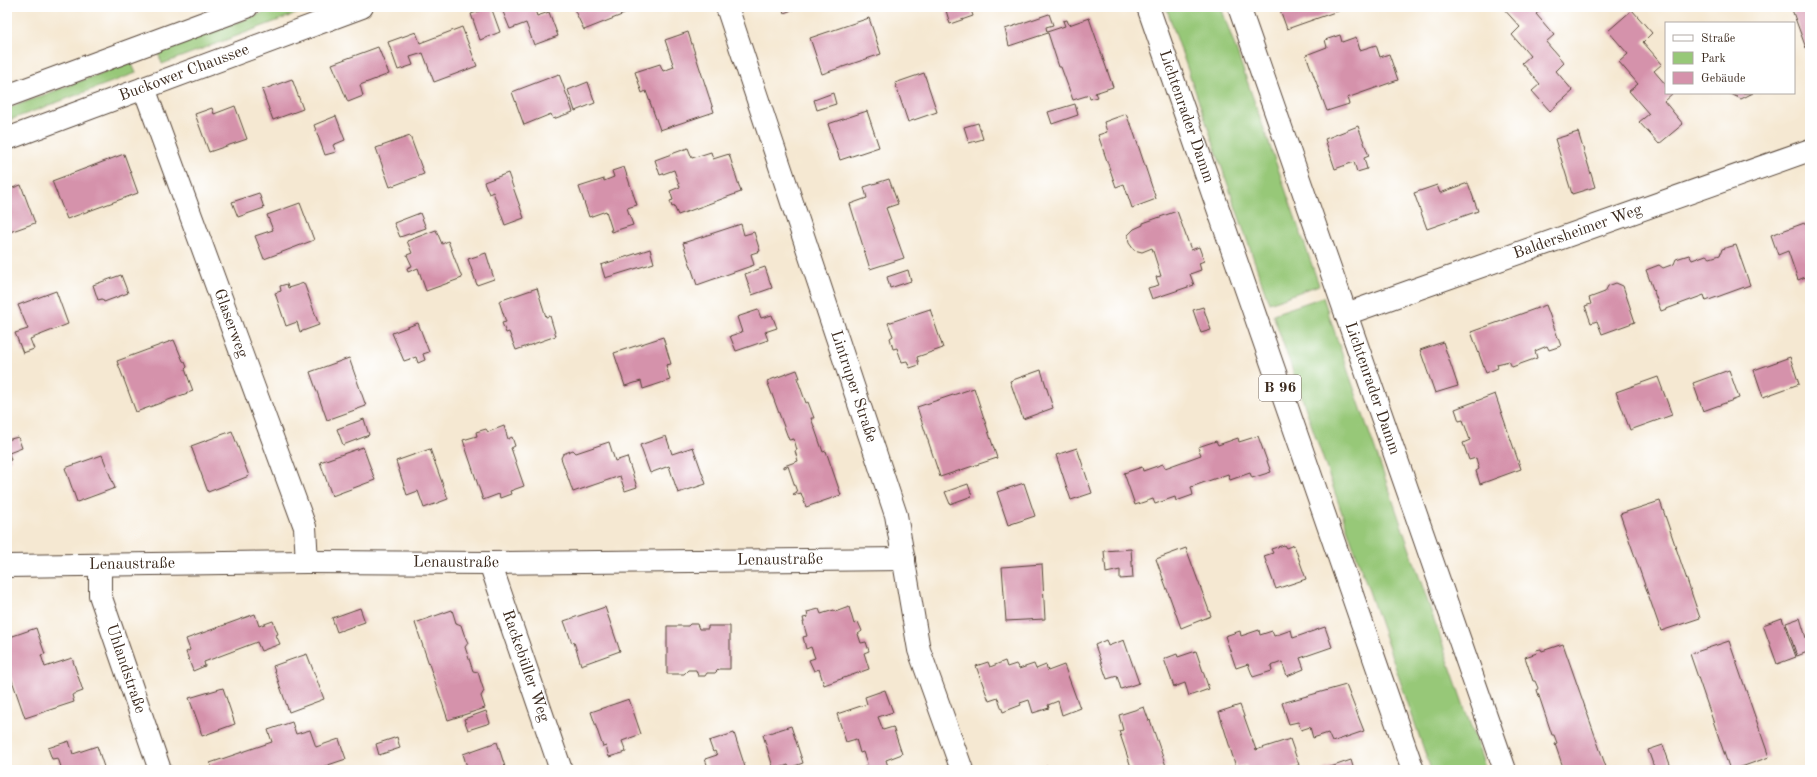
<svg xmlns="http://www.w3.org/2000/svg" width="1817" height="777" font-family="'Old Standard TT',serif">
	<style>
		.green { fill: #97c878; stroke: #69794b }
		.building { fill: #d592ab }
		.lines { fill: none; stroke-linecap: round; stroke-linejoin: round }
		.minor-casing { stroke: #574639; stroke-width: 24 }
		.secondary-casing { stroke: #574639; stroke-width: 24 }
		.primary-casing { stroke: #574639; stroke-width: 24 }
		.minor { stroke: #fff; stroke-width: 22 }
		.secondary { stroke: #fff; stroke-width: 22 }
		.primary { stroke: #fff; stroke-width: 22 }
		.labels { text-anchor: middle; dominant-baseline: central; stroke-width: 4; stroke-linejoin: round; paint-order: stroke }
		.shield { fill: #fff; stroke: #766a62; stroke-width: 1 }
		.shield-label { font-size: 15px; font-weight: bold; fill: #3b2a1e }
		.street-label { font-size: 16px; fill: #3b2a1e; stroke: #fff }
	</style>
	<rect width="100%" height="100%" fill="#fff"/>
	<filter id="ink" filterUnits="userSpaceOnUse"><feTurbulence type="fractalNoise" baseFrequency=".025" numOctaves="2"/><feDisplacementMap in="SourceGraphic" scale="8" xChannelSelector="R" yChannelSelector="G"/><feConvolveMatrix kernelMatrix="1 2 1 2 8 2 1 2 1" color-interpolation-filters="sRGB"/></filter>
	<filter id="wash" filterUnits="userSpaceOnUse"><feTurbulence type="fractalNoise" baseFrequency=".012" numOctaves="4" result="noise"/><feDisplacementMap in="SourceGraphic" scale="16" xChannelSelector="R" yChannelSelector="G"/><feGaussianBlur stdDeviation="0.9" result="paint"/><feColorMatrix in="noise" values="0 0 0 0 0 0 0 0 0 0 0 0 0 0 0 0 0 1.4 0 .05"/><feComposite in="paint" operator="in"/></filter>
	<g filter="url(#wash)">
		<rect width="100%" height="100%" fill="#f5e8d2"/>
		<path class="green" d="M279,7H314L162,64L158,52Z
			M1166,7H1221L1319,285L1269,303Z
			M131,62L136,73L7,121V109Z
			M1323,297L1340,348L1486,770H1431L1273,314Z"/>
		<g id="blocks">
			<path class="building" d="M491,7L500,32L480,40L471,14Z
				M501,7H534L537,16L549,12L558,36L534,45L526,23L510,29Z
				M573,7H642L584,30Z
				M782,7H800L784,13Z
				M945,7H970L973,16L950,24Z
				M1279,7H1349L1287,29Z
				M1502,7H1544L1536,14L1554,35L1546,42L1564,63L1556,71L1573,91L1550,111L1532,91L1540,84L1522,63L1530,56L1512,35L1520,27Z
				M1791,7H1810V59Z
				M1632,10L1652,33L1643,42L1662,64L1654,71L1666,85V93H1673L1664,101L1683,124L1659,144L1639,122L1649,114L1629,91L1638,84L1619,62L1628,54L1608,31Z
				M1049,14L1053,25L1046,27L1047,32L1065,26L1063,21L1067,20L1069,25L1089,18L1113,87L1095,93L1097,97L1090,99L1089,95L1073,100L1061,67H1059L1048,33L1009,46L1005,29Z
				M869,18L881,54L822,74L810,38Z
				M462,27L477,66L434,82L423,53L410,57L413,65L398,70L388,42L416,32L420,43Z
				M688,32L714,112L660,130L646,91L642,93L635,72L660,64L663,71L674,67L665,40Z
				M1340,35L1342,42L1356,37L1360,50L1376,45L1380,57L1389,54L1398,80L1347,98L1349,104L1327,111L1306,55L1327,47L1325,40Z
				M378,47L389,74L360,85L363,96L348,102L332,64Z
				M924,73L937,112L908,122L895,83Z
				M559,74L573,112L553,119L551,114L524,125L512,92Z
				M292,79L303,109L273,120L262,90Z
				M588,82L595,103L575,111L568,90Z
				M833,93L836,104L817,110L814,100Z
				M1729,93H1753L1741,99Z
				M1075,104L1078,115L1052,124L1048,112Z
				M235,106L247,139L209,152L195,114L212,108L214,114Z
				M867,111L879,147L840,160L828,124Z
				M1126,114L1130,124H1131L1156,199L1132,208L1124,184L1116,187L1098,135L1107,132L1104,122Z
				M336,116L345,140L333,145L336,152L325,155L314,125Z
				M978,123L983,139L969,143L964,127Z
				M1358,126L1369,156L1364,158L1367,169L1357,172L1354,162L1335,169L1325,139Z
				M1578,132L1595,187L1572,194L1555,139Z
				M410,136L424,174L390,187L376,148Z
				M688,148L692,158L711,152L713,159L729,154L741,192L678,215L674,206L672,207L670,201L673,200L670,191L680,187L674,170L660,175L655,160Z
				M124,154L138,193L67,219L52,181Z
				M624,167L637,205L627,208L633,225L611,232L610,230H612L606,211L589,217L579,187L604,179V181L614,177L612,171Z
				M508,173L524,218L505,225L493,192L489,194L484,182Z
				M889,179L898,204L886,208L904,258L870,269L850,204L867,198L864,187Z
				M1468,183L1478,211L1427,229L1414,193L1437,185L1440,193Z
				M21,185L35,223L7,233V190Z
				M259,193L264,208L238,217L232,202Z
				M300,203L314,240L264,259L255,236L273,230L267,215Z
				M1177,211L1191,250L1199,247L1204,261L1199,263L1201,270L1190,274L1194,285L1152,299L1148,288L1159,285L1156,277L1161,276L1152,248L1142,252L1134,250L1129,243L1128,235L1134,229L1143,225V223Z
				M420,213L426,228L400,237L394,223Z
				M1810,221V275L1798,280L1788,251L1778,255L1771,235Z
				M741,224L744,235L754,232L760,251L751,254L754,265L697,285L683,243Z
				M436,230L442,244L448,241L462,278L426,291L418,268L408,272L407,268L412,266L407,255L412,253L407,241Z
				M1736,245L1750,285L1706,301L1704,295L1661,311L1646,270L1659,265L1663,268L1674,264L1676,259L1689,255L1692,260L1706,255L1710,258L1720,255L1722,249Z
				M650,249L654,263L605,278L601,265Z
				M486,253L494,279L477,285L468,259Z
				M765,267L772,288L752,295L745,274Z
				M908,270L911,281L890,288L887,277Z
				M121,275L128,293L104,302L102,299L98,300L93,285Z
				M304,283L319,325L300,332L297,322L286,326L275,293L281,291L280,286L287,284L288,288Z
				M1616,283L1623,286L1635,322L1602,334L1597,321L1591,323L1585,306L1591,304L1589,298L1605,292L1608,286Z
				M537,288L546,317L550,316L556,336L516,350L509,332L506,333L502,323L506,322L499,301Z
				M56,291L68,324L30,339L34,349L23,353L15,333L28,329L18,305Z
				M1546,305L1561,346L1549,350L1547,346L1535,351L1537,358L1512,367L1509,361L1497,364L1498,368L1486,373L1471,332Z
				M1203,307L1211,330L1201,333L1193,310Z
				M930,309L943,348L917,357L919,365L910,368L907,361L902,362L897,348L893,349L890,338L893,336L888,323Z
				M758,310L761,318L772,315L777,328L765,332L768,340L736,351L730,336L742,332L737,317Z
				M418,323L429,352L423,354L425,360L418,363L416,357L404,361L392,333Z
				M663,337L671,364L666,365L670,380L643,389L641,381L625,386L614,353Z
				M174,340L183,361L185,362L187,367L185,369L193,391L136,412L117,361Z
				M1443,342L1458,386L1435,393L1420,350Z
				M1790,357L1799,384L1763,397L1754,370Z
				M349,358L366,406L327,420L310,372Z
				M797,370L800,378H797L806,403L808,402L814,418H811L823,452L826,451L841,495L806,507L801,493L794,495L793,494L797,492L788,466L784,468V466L798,461L795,451L797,450L794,439L789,440L767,381Z
				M1041,370L1053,408L1023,419L1010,381Z
				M1729,370L1739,398L1703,411L1693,383Z
				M1658,377L1672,415L1630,430L1616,392Z
				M974,388L997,458L940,477L917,407Z
				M1495,394L1521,469L1480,484L1476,471L1479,469L1476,458L1469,460L1463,443L1470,440L1463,420L1459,421L1455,409Z
				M364,419L369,435L343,445L337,429Z
				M504,426L508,439L512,437L515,446L511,448L524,486L510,491L511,494L500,498L499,494L483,500L463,440L477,436L476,432L486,429L488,432Z
				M232,431L249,476L208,492L191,446Z
				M666,436L672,454L693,447L706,484L678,493L669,466L650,473L640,445Z
				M1258,436L1271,472L1252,478L1250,473L1230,480L1228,474L1191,487L1193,495L1176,501L1175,497L1155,504L1153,499L1135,505L1124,473L1142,467L1143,471L1163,464L1165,468L1201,455L1198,447L1216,441L1218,445L1238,438L1239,442Z
				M18,437L22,448L9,453L11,460L7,461V440Z
				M609,442L615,461L627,457L637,487L625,491L620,476L573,492L561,458L563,454L573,450L576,453Z
				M363,447L375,480L332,496L320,462Z
				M1077,448L1092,493L1071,500L1056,455Z
				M430,449L448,499L424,508L418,491L407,495L396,461Z
				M102,455L115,488L77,502L65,468Z
				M1024,483L1035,516L1008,525L997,492Z
				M968,484L972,496L950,504L945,492Z
				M1660,501L1700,618L1661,631L1620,514Z
				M1284,545L1286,548L1294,545L1306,579L1276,589L1264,556L1273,553L1271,549Z
				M1186,548L1211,616L1181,628L1156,559Z
				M1131,549L1133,578L1120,579V570L1106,573L1104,551Z
				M1042,564L1045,619L1006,621L1002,567Z
				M605,607L620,651L581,665L574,642L572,643L564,621Z
				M849,607L854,624L858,622L862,631L858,634L861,643L866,642L869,651L864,653L869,669L824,685L819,669L814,671L809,660L815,658L811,647L806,649L803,637L807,636L803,622H804L803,618L808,617L807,612L819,609L821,614L834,610L835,612Z
				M360,608L365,622L337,632L332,618Z
				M452,610L456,623L461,625L464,634L468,643L465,647L473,671L478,672L481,682L484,691L481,696L485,708L448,720L415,623Z
				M255,614L259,626L273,621L278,634L276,635L280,644L261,651L257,642L204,662L205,666L193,671L186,652L190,650L186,639Z
				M1782,618L1796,657L1777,664L1763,625Z
				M1800,618L1810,651L1797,656L1786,623Z
				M690,624H697L699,629H708V626H730V669H719L715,673H707L705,676H698L696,670H688L684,674H667V626H688Z
				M1325,627L1332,647L1300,658L1304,669L1287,676L1282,662L1271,666L1272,671L1253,677L1248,664L1236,668L1225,636L1240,631L1241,636L1259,630L1260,635L1272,631L1274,636L1291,630L1293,638Z
				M36,628L45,654L41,655L45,667L72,658L83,691L72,695L74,702L25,718L7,666V638Z
				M1106,640L1108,646L1124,640L1139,683L1121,689L1117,676L1107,679L1095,645Z
				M1729,641L1769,757L1733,770H1730L1690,654Z
				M1563,644L1607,770H1564L1555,744L1557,743L1554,735H1552L1537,690L1538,688L1535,681H1533L1525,657L1537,653L1536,650L1541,649L1542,651Z
				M1196,651L1209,689L1189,696L1185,683L1174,687L1164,659L1177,654L1178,657Z
				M307,654L324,699L289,712L273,666Z
				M1005,661L1007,667L1016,664L1019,669L1034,664L1036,669L1046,665L1048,671L1064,665L1080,708L1062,715L1058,701L1048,705L1049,708L1033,713L1029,700L1020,703L1021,705L1003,712L998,698L989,701L976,666L988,662L990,667Z
				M1346,685L1364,731L1332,742L1328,733L1313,738L1310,727L1301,730L1298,722L1289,724L1282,703Z
				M223,688L235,724L202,736L199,725L189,698Z
				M885,690L893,712L878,717L883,730L893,727L902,754L886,760L889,770H866L865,766H868L863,752L860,753L856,739L846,742L837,714L867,704L865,697Z
				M629,699L641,734L622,741L626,752L609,757L606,746L603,747L591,712Z
				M1240,705L1256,750L1290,739L1299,765L1286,770H1248L1247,765L1236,767L1219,712Z
				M1144,707L1149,721L1150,720L1166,766L1152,770H1132L1119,731L1123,730L1119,715Z
				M486,711L490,723L468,730L464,719Z
				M292,722L296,734L310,730L316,747L339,739L346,759L313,770H213L210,763L272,742L268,730Z
				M791,726L803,763L789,768L788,765L774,770L763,735Z
				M734,733L746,770H709L705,759L717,755L715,751L713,752L709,741Z
				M397,737L400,748L379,755L376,744Z
				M69,741L73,754L97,746L105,770H62L58,758L52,759L48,748Z
				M497,742L506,770H468L463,754Z
				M1663,745L1672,770H1655L1648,750Z
				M1351,760L1354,770H1322Z
				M1047,766L1048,770H1034Z"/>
		</g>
	</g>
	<g filter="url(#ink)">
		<use href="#blocks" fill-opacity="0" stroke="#574639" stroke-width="1"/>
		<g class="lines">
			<defs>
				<g id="minor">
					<path id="s1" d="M727,7L896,515L919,650L962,770"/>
					<path id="s2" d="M144,88L305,527L307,562"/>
					<path id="s3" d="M1346,314L1810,150"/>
					<path id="s4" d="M490,563L561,770"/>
					<path id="s5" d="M100,565V595L160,770"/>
					<path id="s6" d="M7,566L307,562L490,563L904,559"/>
				</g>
				<g id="secondary">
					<path d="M7,96L247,7"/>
					<path id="s7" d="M7,139L362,7"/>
				</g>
				<g id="primary">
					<path id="s8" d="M1148,7L1413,770"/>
					<path id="s9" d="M1239,7L1505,770"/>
				</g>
			</defs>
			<use href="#minor" class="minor-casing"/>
			<use href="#secondary" class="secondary-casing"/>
			<use href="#primary" class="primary-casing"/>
			<use href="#minor" class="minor"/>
			<use href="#secondary" class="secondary"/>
			<use href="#primary" class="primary"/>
		</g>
	</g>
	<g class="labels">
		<rect class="shield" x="1259" y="375" width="42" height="26" rx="3"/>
		<g class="shield-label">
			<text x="1280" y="388">B 96</text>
		</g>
		<g class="street-label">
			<text stroke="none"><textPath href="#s7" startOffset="189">Buckower Chaussee</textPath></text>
			<text stroke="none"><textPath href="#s8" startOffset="116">Lichtenrader Damm</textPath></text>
			<text stroke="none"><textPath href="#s3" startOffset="246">Baldersheimer Weg</textPath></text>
			<text stroke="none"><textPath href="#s2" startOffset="251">Glaserweg</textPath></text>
			<text stroke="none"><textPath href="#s1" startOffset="400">Lintruper Straße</textPath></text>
			<text stroke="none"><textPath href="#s9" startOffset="404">Lichtenrader Damm</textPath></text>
			<text stroke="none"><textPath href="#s6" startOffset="773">Lenaustraße</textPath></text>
			<text stroke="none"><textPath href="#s6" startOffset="449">Lenaustraße</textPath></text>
			<text stroke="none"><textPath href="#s6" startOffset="125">Lenaustraße</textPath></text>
			<text stroke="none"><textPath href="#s4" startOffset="109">Rackebüller Weg</textPath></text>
			<text stroke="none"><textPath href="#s5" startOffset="108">Uhlandstraße</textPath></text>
		</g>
	</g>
	<rect width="1817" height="777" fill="none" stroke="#fff" stroke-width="24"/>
	<rect x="1665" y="22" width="130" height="72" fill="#ffffff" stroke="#b1aaa5"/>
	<rect x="1673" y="35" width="20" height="6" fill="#ffffff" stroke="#b1aaa5"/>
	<text x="1701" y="42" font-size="12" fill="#3b2a1e">Straße</text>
	<rect x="1673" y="52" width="20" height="12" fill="#97c878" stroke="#b1aaa5"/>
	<text x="1701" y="62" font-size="12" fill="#3b2a1e">Park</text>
	<rect x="1673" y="72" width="20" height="12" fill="#d592ab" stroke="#b1aaa5"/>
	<text x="1701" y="82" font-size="12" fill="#3b2a1e">Gebäude</text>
</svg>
